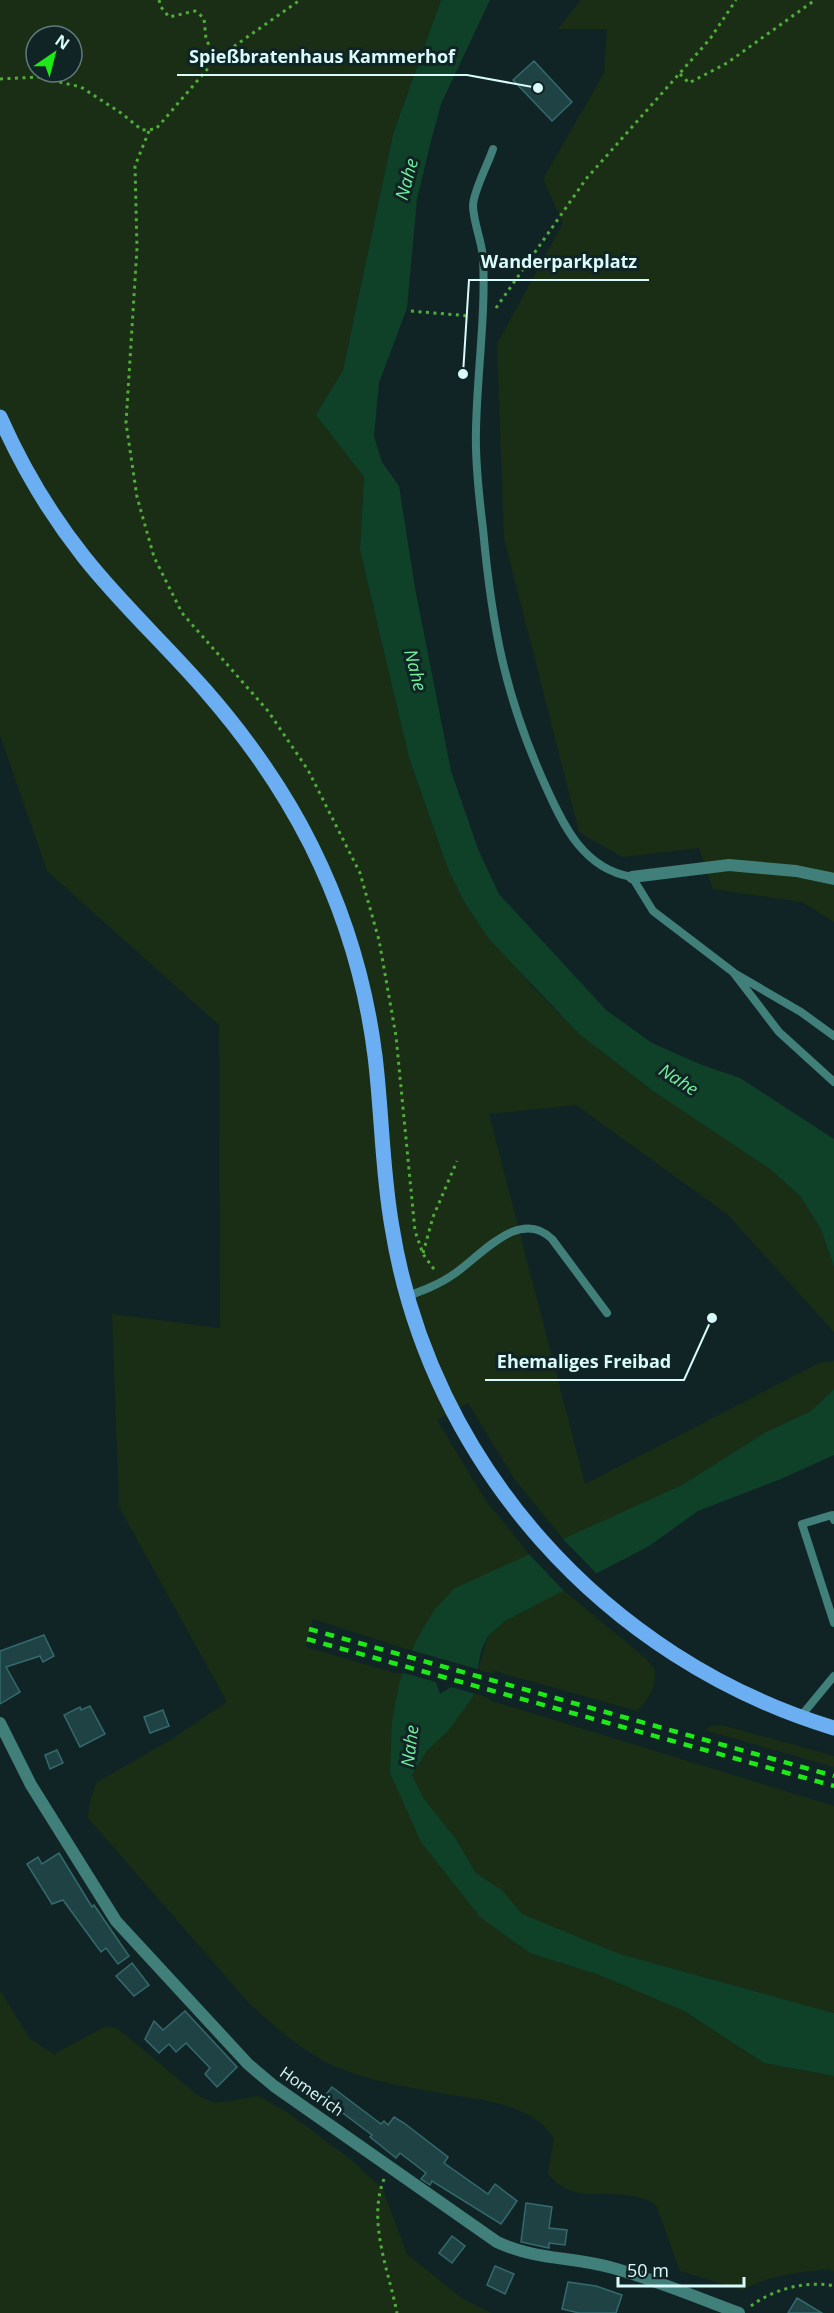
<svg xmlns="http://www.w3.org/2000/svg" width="834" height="2313" font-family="'Open Sans',sans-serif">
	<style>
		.green { fill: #192e15; fill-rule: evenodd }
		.water { fill: #0f4028 }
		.pier { fill: #112425 }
		.building { fill: #1f4244; stroke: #346a6e; stroke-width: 1.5 }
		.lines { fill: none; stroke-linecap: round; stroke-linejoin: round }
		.path { stroke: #51ad3b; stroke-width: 3; stroke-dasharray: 3 4.5; stroke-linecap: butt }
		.lane { stroke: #417f7a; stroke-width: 8 }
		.street { stroke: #417f7a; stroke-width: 12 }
		.primary { stroke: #6baef1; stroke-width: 15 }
		.rail { stroke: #1ee918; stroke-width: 4.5; stroke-dasharray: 9 8; stroke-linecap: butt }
		.labels { text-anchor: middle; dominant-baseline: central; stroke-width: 6; stroke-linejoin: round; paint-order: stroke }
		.street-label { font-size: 16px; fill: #d9fbfb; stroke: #112425 }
		.water-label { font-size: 18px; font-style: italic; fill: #71f19c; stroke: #112425 }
		.leader { fill: none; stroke: #d9fbfb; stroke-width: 2 }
		.callout-dot { fill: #d9fbfb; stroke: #112425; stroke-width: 2 }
		.callout-label { font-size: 18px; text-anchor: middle; font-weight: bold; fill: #d9fbfb; stroke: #112425; stroke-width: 6; stroke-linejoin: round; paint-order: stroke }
	</style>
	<rect width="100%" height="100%" fill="#112425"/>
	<path class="green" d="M0,0H441L393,134L343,370L316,415L364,476L360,550L409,758L448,869L463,900L531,985L579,1034L653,1091L770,1169L800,1196L821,1229L834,1267V1332L727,1214L576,1105L489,1114L585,1484L821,1362L834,1361V1389L811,1411L766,1432L682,1485L564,1540L515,1480L468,1403L437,1420L486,1501L530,1555L455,1588L416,1641L412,1651L313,1619L306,1647L395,1673H403L390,1773L530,1953L599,1975L684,2011L764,2063L834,2076V2271L829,2269C800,2272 769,2275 742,2290L680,2271L656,2205C620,2181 573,2211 548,2173L554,2138C528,2100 475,2100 434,2092C404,2087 370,2080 341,2069C306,2055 276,2028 249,2003L88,1818L90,1800L97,1782L167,1742L227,1702L119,1507L112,1314L220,1328L219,1025L47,871L0,735ZM36,36H72V72H36Z
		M581,0H834V922L802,902L713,889L699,848L622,857L579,832L504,538L497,344L563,223L543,179L604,73L607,29H558Z
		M563,1590L644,1657L655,1669C655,1688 651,1697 637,1711L495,1671L494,1674L478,1670L488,1636L505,1621Z
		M474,1693L489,1698V1700L834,1806V2013L620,1954L521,1914L502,1890L476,1873L456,1839L424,1799L412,1775L426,1752L448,1731Z
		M722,1725L834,1756V1767L704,1730L711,1726Z
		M0,1990L30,2039L54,2054L106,2026L117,2028L200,2097L216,2103L259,2096L290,2114L354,2162L383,2190L407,2254L463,2299L491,2313H0Z"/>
	<path class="water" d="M441,0H490L441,104L431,141L417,199L407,308L379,383L374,436L382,462L399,486L415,588L451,771L478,849L499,894L606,1010L652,1043L702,1065L740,1078L834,1139V1267L821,1229L800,1196L770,1169L653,1091L579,1034L489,939L463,900L448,869L409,758L360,550L364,477L316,415L343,370L393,134Z
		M834,1389V1455L781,1479L698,1511L649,1546L505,1621L488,1636L481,1651L473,1697L448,1731L426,1752L412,1775L424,1799L456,1839L476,1873L502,1890L522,1914L620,1954L834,2013V2076L764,2063L684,2011L599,1975L530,1953L480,1917L421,1842L390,1773L392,1721L400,1680L416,1641L434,1610L455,1588L682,1485L766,1432L811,1411Z"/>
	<path class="pier" d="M561,1537L598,1575L565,1592L527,1552Z
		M410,1650L481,1670L476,1694L451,1687L440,1694L436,1682L400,1672Z"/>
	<path class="building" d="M534,61L572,102L552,121L513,80Z
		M44,1635L54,1656L43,1662L40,1656L6,1667L20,1692L0,1704V1651Z
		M90,1706L105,1734L80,1747L64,1715L80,1707L81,1710Z
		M163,1710L169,1726L150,1733L144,1717Z
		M57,1750L63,1763L50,1769L45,1755Z
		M59,1853L92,1907L94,1905L129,1956L118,1964L106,1948L101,1952L63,1900L52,1904L27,1864L38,1857L42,1864Z
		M132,1963L149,1985L134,1996L116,1976Z
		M185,2011L237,2067L217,2087L205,2074L210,2068L186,2043L176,2052L169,2044L159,2053L145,2039L154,2021L163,2030Z
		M332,2087L381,2124L384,2121L388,2125L394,2117L404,2123L448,2157L444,2163L488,2194L495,2184L517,2201L501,2224L432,2181L430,2185L421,2179L426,2173L400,2153L396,2158L370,2137L372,2135L323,2098Z
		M526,2203L552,2207L549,2228L567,2230L565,2245L549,2243V2248L521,2242Z
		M452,2236L465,2246L452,2263L439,2253Z
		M495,2266L514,2274L505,2294L487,2285Z
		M568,2282L596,2286L622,2295L616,2313H579L562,2309Z
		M797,2298L822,2313H788Z"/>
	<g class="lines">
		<path class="path" d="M159,0L161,7L169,17L195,11L204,18L206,39L216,59
			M680,74L689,83L727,63L815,0
			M0,79L38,77L81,87L121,113L142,130L156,129L216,59L300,0
			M149,131L135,166L137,248L126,423L137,497L154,557L182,613L268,711L308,770L360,873L379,940L396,1036L415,1231L423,1254L436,1272
			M496,308L586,179L710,39L736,0
			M411,311L470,316
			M423,1253L433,1217L457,1161
			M384,2179C367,2222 389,2271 397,2313
			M751,2306C773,2289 808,2280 834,2286"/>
		<path class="lane" d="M493,149C488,164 474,190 473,205C473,222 482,241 483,258C486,315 477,373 476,430C475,463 479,497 483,529C492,627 505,697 546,787C564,827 584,869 632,877L653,911L733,972L779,1032L834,1082
			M734,973L801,1012L834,1036
			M408,1296C424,1290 440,1284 454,1274C481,1256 519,1207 552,1239L607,1313
			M834,1520L832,1515L802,1524L834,1623
			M801,1716L834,1676"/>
		<path class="street" d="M632,877L729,865L796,871L834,879
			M0,1723L31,1785L116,1921L248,2064L274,2086L497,2242C538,2261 572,2256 613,2268C656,2280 698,2298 739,2313"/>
		<path class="primary" d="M0,417C22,467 50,514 84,557C121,604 166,645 205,690C247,738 283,789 311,845C344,911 366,984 375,1056C382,1113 382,1171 392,1227C430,1464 606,1659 834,1728"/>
		<path class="rail" d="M309,1629L834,1776
			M307,1639L834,1786"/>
	</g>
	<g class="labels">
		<g class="street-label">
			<text transform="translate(312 2091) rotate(35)">Homerich</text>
		</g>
		<g class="water-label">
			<text transform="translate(406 179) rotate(-75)">Nahe</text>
			<text transform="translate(416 670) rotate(76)">Nahe</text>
			<text transform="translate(679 1079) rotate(33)">Nahe</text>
			<text transform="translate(409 1746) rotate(-83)">Nahe</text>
		</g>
	</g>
	<path class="leader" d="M538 88L467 75H177M463 374L469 280H649M712 1318L684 1380H485"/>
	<g class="callout-dot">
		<circle cx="538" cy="88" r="6"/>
		<circle cx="463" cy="374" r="6"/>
		<circle cx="712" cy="1318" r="6"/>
	</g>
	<g class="callout-label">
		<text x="322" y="63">Spießbratenhaus Kammerhof</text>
		<text x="559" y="268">Wanderparkplatz</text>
		<text x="584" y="1368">Ehemaliges Freibad</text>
	</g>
	<g transform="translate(54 54) rotate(35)"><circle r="28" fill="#112425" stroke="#617a7b" stroke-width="1.5"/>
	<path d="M0-4.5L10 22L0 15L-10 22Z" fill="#1ee918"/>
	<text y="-9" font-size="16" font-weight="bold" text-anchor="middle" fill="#d9fbfb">N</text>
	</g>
	<path d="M618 2277v9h126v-9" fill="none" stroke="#d9fbfb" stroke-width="3"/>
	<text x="627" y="2277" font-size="18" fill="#d9fbfb" stroke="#112425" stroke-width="4.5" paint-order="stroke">50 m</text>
</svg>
